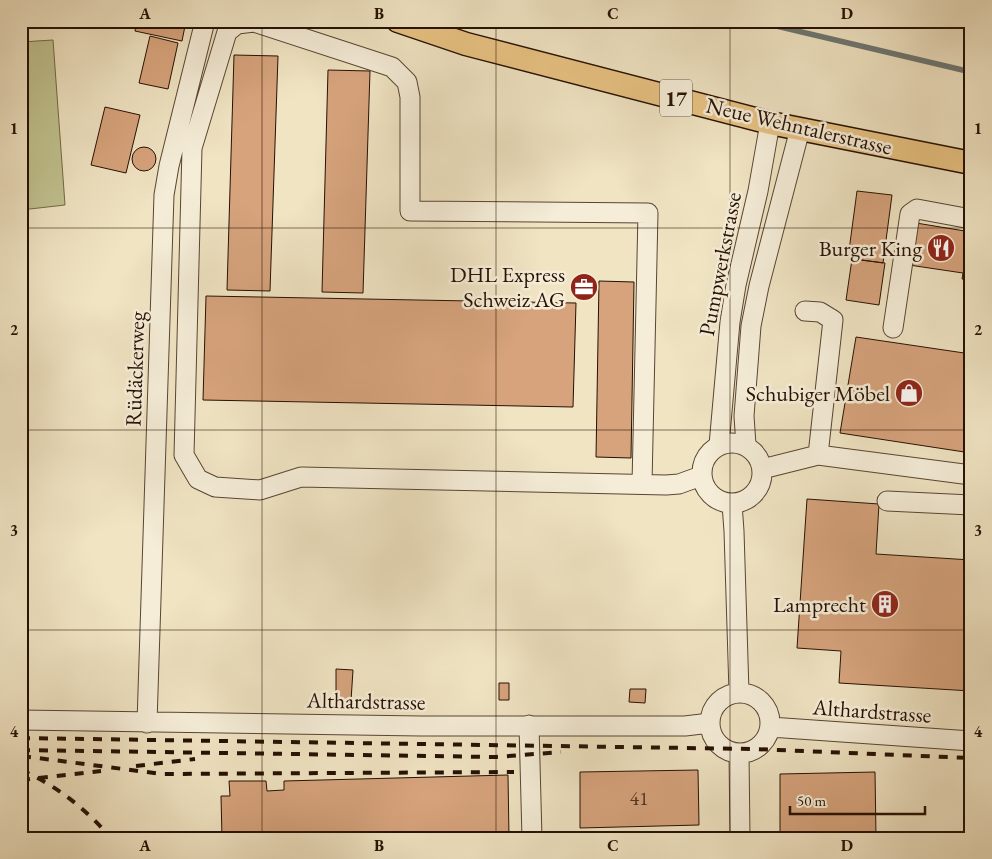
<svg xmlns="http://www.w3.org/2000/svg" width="992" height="859" font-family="'EB Garamond',serif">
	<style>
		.green { fill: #c0c28f; stroke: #736949 }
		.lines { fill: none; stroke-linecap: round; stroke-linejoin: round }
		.stream { stroke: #6e7773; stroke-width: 5.5 }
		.building { fill: #d6a37c; stroke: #261003 }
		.minor-casing { stroke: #584533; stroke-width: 21 }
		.major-casing { stroke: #261003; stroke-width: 25 }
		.minor { stroke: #f5edd8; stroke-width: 19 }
		.major { stroke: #e8c282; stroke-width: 22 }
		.rail { stroke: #261003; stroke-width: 4; stroke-dasharray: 9 9; stroke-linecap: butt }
		.grid { fill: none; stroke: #261003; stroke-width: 1; stroke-opacity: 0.55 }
		.labels { text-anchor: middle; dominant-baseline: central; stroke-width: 5; stroke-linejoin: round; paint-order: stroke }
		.number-label { font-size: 20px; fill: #523521 }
		.shield { fill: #f5edd8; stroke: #645243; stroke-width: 1 }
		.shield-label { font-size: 21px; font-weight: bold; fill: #261003 }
		.street-label { font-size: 22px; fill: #261003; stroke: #f5edd8 }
		.poi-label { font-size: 22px; fill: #261003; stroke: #f5edd8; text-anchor: end }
		.neatline { fill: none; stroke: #261003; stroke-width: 2 }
		.grid-label { font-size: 16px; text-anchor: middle; font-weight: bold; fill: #261003 }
	</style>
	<rect width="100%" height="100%" fill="#f0e4c3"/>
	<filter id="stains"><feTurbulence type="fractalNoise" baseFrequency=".004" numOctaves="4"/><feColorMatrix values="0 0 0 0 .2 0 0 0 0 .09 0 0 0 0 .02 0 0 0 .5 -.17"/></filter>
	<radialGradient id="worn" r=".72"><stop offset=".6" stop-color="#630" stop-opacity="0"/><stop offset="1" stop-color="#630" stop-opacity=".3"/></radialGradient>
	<path class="green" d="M53,40L65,205L21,210V42Z"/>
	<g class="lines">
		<path class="stream" d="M755,21L971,72"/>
	</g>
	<path class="building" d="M137,21H186L182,41L135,31Z
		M150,36L178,43L168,89L139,83Z
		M234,55L278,56L270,291L227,290Z
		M328,70L370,71L363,293L322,292Z
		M105,107L140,115L126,173L91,165Z
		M132 159a12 12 0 1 1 24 0a12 12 0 1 1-24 0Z
		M857,191L892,195L883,263L848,258Z
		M916,223L971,232V280L962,279L963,273L909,265Z
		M852,259L885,263L879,305L846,300Z
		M599,281L634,282L631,458L596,457Z
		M206,296L576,303L573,407L203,400Z
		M856,337L971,354V453L840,433Z
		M807,499L879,504L876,554L971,560V691L839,683L841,651L797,648Z
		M336,669L353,670L351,701H336Z
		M499,683H509V700H499Z
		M630,689H646L645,703L629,702Z
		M698,770L699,825L580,828V772Z
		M875,772L876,838H780V774Z
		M508,775L509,838H222L221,796H230L229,781H266L267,791L284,790V781Z"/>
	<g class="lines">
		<defs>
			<path id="minor" d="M893,328L910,214L917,209L971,219
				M702 473a30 30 0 1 1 60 0a30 30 0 1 1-60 0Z
				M719,445L730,322L736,285L758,191L770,123
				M746,445L744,416L751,326L759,286L800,129
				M818,455L971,475
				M762,469L818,455L833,320L820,312L805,311
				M642,484L648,213L410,211V97L407,82L392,67L254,22L237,24L227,32L192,148L184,455L198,479L215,487L260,490L301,477L666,485L679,484L701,476
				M887,501L971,505
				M732,504L734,531L739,692
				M710 723a30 30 0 1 1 60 0a30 30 0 1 1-60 0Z
				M21,720L421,726H685L710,723
				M147,723L164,195L169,166L205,21
				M529,725L532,838
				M770,727L971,741
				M739,753L740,838"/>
			<path id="major" d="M398,21L466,44L770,123L971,163"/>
		</defs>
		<use href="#minor" class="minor-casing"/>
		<use href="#major" class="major-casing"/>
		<use href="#minor" class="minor"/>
		<use href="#major" class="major"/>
		<path class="rail" d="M21,738L754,749L971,758
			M21,750L496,757L561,752
			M22,756L162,774L514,772
			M136,766L195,759
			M21,770C56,785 86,809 111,838
			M21,780L101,771"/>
	</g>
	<path class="grid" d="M262,21V838M496,21V838M730,21V838M21,228H971M21,430H971M21,630H971"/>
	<defs>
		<symbol id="restaurant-disc" viewBox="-11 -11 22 22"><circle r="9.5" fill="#8f2418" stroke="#f5edd8"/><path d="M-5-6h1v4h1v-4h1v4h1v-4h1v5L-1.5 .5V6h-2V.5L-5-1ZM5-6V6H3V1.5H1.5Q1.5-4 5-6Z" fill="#fff"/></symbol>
		<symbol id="office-disc" viewBox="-11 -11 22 22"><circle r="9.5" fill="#8f2418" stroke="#f5edd8"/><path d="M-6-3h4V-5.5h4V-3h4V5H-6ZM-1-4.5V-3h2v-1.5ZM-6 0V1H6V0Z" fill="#fff"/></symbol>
		<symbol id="shop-disc" viewBox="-11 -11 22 22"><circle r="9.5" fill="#8f2418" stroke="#f5edd8"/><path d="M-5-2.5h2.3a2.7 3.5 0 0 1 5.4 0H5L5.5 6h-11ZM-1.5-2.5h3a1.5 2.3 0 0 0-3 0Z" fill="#fff"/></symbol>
		<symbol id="building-disc" viewBox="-11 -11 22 22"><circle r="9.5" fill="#8f2418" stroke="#f5edd8"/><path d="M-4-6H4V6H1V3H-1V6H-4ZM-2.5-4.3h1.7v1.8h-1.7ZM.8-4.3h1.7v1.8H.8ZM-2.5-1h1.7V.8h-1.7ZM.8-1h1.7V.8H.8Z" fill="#fff"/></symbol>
	</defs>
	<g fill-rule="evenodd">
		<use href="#restaurant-disc" x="925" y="232" width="32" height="32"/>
		<use href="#office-disc" x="568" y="271" width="32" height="32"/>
		<use href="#shop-disc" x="893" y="377" width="32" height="32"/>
		<use href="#building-disc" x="869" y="588" width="32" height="32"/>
	</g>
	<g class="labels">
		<g class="number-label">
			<text x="639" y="798">41</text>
		</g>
		<rect class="shield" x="660" y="79.5" width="32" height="37" rx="4"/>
		<g class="shield-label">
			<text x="676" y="98">17</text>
		</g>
		<g class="street-label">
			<text transform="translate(799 126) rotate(13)">Neue Wehntalerstrasse</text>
			<text transform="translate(720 264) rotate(-79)">Pumpwerkstrasse</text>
			<text transform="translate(135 369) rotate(-88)">Rüdäckerweg</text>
			<text transform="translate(366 701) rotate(1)">Althardstrasse</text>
			<text transform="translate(872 711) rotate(4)">Althardstrasse</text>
		</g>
		<g class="poi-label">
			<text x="922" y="248">Burger King</text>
			<text x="565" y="274">DHL Express<tspan x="565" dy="25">Schweiz AG</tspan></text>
			<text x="890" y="393">Schubiger Möbel</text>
			<text x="866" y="604">Lamprecht</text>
		</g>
	</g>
	<rect width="992" height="859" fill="none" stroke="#f0e4c3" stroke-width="55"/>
	<path d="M790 806v8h135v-8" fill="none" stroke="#261003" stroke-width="2.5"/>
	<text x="797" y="806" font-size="15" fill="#261003" stroke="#f5edd8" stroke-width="4" paint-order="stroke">50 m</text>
	<rect x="28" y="28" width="936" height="804" class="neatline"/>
	<g class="grid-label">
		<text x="145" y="19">A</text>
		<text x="379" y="19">B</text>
		<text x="613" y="19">C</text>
		<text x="847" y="19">D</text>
		<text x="14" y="134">1</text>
		<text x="978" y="134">1</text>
		<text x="14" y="335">2</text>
		<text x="978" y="335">2</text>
		<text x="14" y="536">3</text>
		<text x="978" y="536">3</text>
		<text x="14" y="737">4</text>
		<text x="978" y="737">4</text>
		<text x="145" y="851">A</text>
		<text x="379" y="851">B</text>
		<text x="613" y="851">C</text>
		<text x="847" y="851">D</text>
	</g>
	<rect width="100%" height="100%" filter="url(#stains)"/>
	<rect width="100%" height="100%" fill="url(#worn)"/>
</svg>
